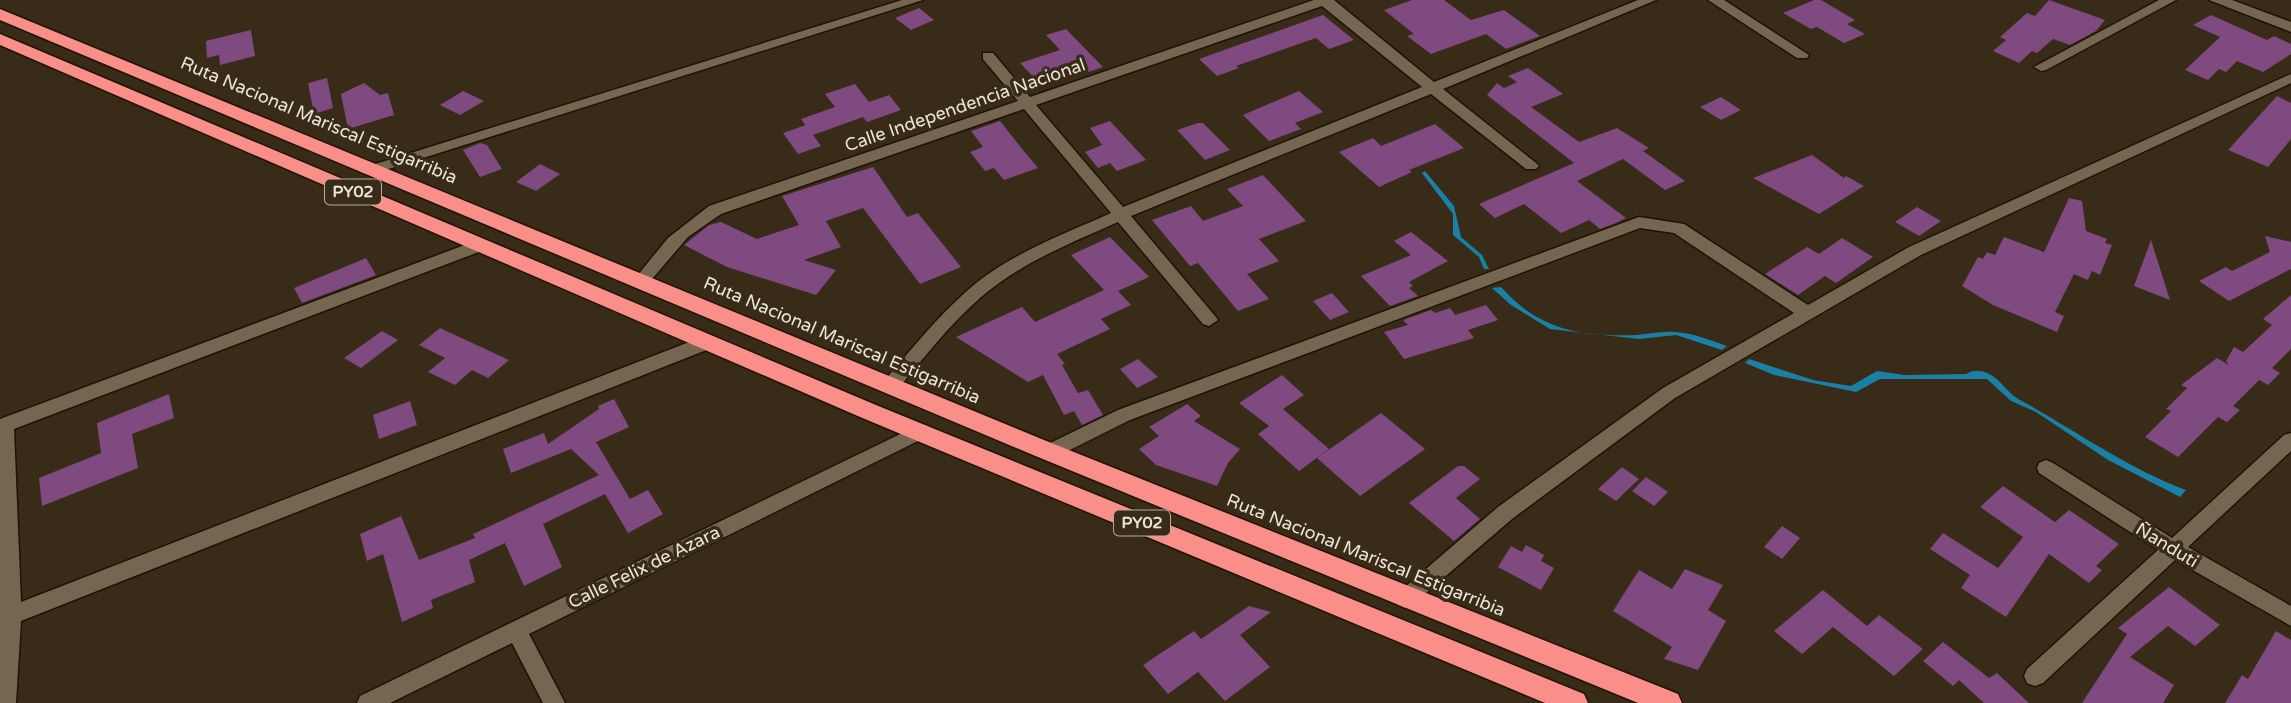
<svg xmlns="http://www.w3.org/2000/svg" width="2291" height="703" font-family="'Varela Round',sans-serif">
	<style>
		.water { fill: #1a80a5 }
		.building { fill: #7e4a7f }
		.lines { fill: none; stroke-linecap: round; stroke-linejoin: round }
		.street-casing { stroke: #1f1302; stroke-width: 3 }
		.secondary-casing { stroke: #1f1302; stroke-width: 3 }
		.highway-casing { stroke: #1f1302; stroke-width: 3 }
		.street { fill: #756651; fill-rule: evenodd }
		.secondary { fill: #756651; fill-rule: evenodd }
		.highway { fill: #fa8e89; fill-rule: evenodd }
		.labels { text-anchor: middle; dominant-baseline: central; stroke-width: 7; stroke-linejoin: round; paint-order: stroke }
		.shield { fill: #382b18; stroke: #b6ac9e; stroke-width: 2 }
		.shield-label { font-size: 16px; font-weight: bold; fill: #ece4d8 }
		.street-label { font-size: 18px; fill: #ece4d8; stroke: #382b18 }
	</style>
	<rect width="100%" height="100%" fill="#382b18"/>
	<path class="water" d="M1425,171L1454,206L1461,237L1482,255L1489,269H1484L1479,257L1453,235V214L1422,173Z
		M1501,287C1539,330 1581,337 1637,335C1650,334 1662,331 1675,332C1693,333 1710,340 1727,346L1722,350L1676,335L1639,339L1550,329L1511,305L1492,288Z
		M1749,359L1813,380L1851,386L1877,371L1905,375L1966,374C1974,370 1979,370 1987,373C2001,379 2007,393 2020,400C2075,430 2127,468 2186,490L2180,497L2108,460L2036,412L2011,401L1987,379H1880L1856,392L1774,375L1745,363Z"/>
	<path class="building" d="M1412,0H1444L1471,20L1504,10L1540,36L1506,49L1486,34L1431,54L1407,36L1414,34L1384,10Z
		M1814,0H1821L1855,20L1847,24L1865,34L1844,43L1817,27L1811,29L1783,13Z
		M2049,0L2105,20L2096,31L2070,45L2053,39L2037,53L2032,51L2019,63L1993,51L2006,40L2000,37L2027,13L2035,16Z
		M919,8L934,20L911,30L895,18Z
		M1323,15L1354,40L1329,49L1316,38L1236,66L1239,68L1217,76L1199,59Z
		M2211,15L2267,40L2274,36L2291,44V54L2263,72L2237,61L2226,72L2219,69L2208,80L2185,70L2220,37L2193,25Z
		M1066,29L1103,67L1082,74L1078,70L1039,83L1020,63L1060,50L1046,35Z
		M251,30L255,56L220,65L219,55L207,58L206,41Z
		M1528,68L1563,94L1531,107L1579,142L1617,128L1649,148L1643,151L1685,181L1665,190L1623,159L1577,181L1626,218L1616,223L1600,229L1589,220L1561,233L1524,204L1495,218L1479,204L1574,163L1487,95L1497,83L1504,88L1517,82L1508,76Z
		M327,78L333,108L314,114L308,83Z
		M364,83L380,95L388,93L394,115L348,129L341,94Z
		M855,84L869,102L889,95L901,110L867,122L863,117L813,135L801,119L835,107L825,94Z
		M463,91L484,101L460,115L440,105Z
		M1299,91L1323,112L1295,123L1301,129L1269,141L1243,115Z
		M2277,96L2291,103V139L2268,167L2228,150Z
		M1721,97L1741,110L1721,120L1700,107Z
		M1000,121L1023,150L1038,168L1004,180L994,168L985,171L970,152L983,147L971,131Z
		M1110,121L1146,160L1117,171L1110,163L1098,168L1085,152L1102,145L1090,128Z
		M1198,123H1203L1230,150L1205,160L1177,130Z
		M1435,124L1464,148L1409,170L1412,172L1379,187L1339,152L1373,138L1381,146Z
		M806,125L821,146L798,154L783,133Z
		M480,143L487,145L502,169L480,177L463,150Z
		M1812,155L1844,178L1846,176L1864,186L1819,214L1753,178Z
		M540,164L560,174L536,191L516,182Z
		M873,167L907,217L918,213L961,267L920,284L863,208L826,221L841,247L804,260L836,270L816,295L727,267L684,245L709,225L721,222L757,239L799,225L782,196Z
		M1263,175L1306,221L1259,239L1279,261L1247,274L1269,299L1238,311L1198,263L1190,266L1152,220L1191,206L1203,221L1243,206L1227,189Z
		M2069,198L2082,201L2086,231L2107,239L2105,243L2112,245L2100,275L2092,271L2088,280L2074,274L2055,312L2064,316L2057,332L1993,305L1962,286L1978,257L1983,259L1987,252L1995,255L2004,237L2044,252Z
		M1917,207L1941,221L1919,236L1895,222Z
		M1411,232L1448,261L1409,282L1413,286L1409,288L1418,296L1390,306L1361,276L1411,255L1394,241Z
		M2265,236L2291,242V269L2229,301L2199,281L2226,267L2232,271L2270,252Z
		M1110,237L1149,277L1118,291L1131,305L1101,319L1110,329L1057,354L1065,364L1062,365L1078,393L1088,390L1103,415L1082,425L1074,411L1064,415L1043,375L1028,382L956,337L1022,307L1035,322L1104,290L1071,255Z
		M1842,238L1873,257L1836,283L1825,276L1798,295L1765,274L1807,247L1819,254Z
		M2151,240L2170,300L2134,286Z
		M366,258L376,275L302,303L294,288Z
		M1332,293L1349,312L1330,320L1313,301Z
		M2291,295V349L2272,368L2280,373L2268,385L2259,380L2233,406L2240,410L2227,422L2218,417L2178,457L2145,437L2171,411L2166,409L2187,388L2181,385L2217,358L2229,365L2226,361L2234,347L2243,352L2272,325L2263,319Z
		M1486,305L1498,320L1468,330L1474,338L1404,359L1384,332L1408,325L1403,320L1431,310L1435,313L1450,308L1455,315Z
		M440,328L509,360L488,378L472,370L455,385L428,372L445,358L419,345Z
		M382,331L398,340L361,368L344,358Z
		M1138,359L1158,377L1137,388L1120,369Z
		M1282,375L1304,395L1283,409L1329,449L1299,471L1258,434L1269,426L1239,403Z
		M169,394L174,418L132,434L138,468L42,506L39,478L101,453L97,423Z
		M614,399L629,427L596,442L630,499L648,490L663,514L628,533L605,494L543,524L562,567L524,586L505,543L469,560L475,582L431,600L433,608L402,622L383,554L367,561L360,534L401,516L419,560L475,538L473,534L599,475L571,449L511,473L503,449L544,433L548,444L599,409L598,406Z
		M410,401L417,425L379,439L373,415Z
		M1187,404L1201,416L1194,421L1240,449L1228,463L1217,486L1156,465L1139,449L1159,436L1149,427Z
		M1381,413L1425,449L1360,496L1317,458Z
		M1458,466H1464L1480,479L1456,498L1480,519L1454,541L1409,503Z
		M1622,467L1639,479L1616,501L1598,489Z
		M1646,477L1668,492L1654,506L1632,491Z
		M2003,486L2055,522L2069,510L2119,544L2096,566L2102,570L2089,583L2049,554L2006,617L1961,588L1970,575L1930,549L1943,533L1998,568L2023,537L1980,507Z
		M1782,526L1800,538L1782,559L1764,547Z
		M1526,545L1544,555L1541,561L1554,568L1541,590L1498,567L1511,546L1522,552Z
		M1685,569L1723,585L1708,610L1726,621L1698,670L1664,659L1672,647L1613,611L1639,570L1672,589Z
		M2169,587L2220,625L2195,646L2168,626L2130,657L2174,685L2163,703H2082L2127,634L2118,628Z
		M1823,590L1867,626L1879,615L1923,649L1894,676L1833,627L1802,654L1774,631Z
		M1249,606L1271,612L1240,635L1270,667L1225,701L1198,672L1168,694L1143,665L1194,631L1201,639Z
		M2276,631L2291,640V703H2225L2242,675L2248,679Z
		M1943,642L1989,678L1997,673L2029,703H1984L1959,680L1953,686L1923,661Z"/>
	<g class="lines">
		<defs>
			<path id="street" d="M902,0H923L379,172L374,174L366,169L369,166Z
				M1314,0H1334L1434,82L1638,0H1656L1443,89L1536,163L1539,166L1536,169H1526L1431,94L1131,216L1215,316L1218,320L1209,326L1203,324L1118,222C1071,243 1020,263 980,298C949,325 923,359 896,391H884L881,386L884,381C911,350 937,317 968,290C1009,254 1062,235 1111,213L1024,109L721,214L688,237L646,286L640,288L632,282L668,238L709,206L1018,101L983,59V53H993L1030,97ZM1322,6L1422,87L1123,207L1036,105Z
				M1708,0H1724L1809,55L1807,58H1797Z
				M2159,0H2176L2046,70L2041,71L2034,67Z
				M2291,74V83L1921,255L1675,398L1512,519L1412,605L1405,608L1398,605L1395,599L1398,593L1498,507L1663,388L1794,313L1674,233L1640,228L1130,420L1056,457L1049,459L1042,457L1040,452L1042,447L1118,410L1639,217L1684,224L1808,305L1909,247Z
				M478,240L484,242L486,246L484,250L14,429L21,602L702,337H714L717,342L714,347L21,621L16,703H0V419Z
				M921,424L928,426L930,431L928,436L529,634L565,703H543L512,643L390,703H357L360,696Z
				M2291,433V451L2188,547L2291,606V626L2175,560L2043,683L2035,686L2027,683L2024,676L2027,669L2158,550L2039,473L2037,468L2039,463L2046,460L2053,463L2172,538L2284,435Z"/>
			<path id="secondary" d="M2209,0H2232L2291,22V32Z"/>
			<path id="highway" d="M0,9L1049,442L1678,694L1682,703H1638L1033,455L0,20Z
				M0,34L876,405L1584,694L1588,703H1545L860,417L0,45Z"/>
		</defs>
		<use href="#street" class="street-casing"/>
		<use href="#secondary" class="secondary-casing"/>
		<use href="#highway" class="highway-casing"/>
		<use href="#street" class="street"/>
		<use href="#secondary" class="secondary"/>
		<use href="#highway" class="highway"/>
	</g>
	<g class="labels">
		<g class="shield">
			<rect x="325" y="179.5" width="56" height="25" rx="5"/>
			<rect x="1114" y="510.5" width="56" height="25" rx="5"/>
		</g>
		<g class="shield-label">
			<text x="353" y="192">PY02</text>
			<text x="1142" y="523">PY02</text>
		</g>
		<g class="street-label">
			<text transform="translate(965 105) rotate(-19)">Calle Independencia Nacional</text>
			<text transform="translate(319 120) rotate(23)">Ruta Nacional Mariscal Estigarribia</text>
			<text transform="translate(842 340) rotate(23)">Ruta Nacional Mariscal Estigarribia</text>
			<text transform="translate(2167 545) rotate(31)">Ñanduti</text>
			<text transform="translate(1366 555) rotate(22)">Ruta Nacional Mariscal Estigarribia</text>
			<text transform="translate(644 567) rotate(-26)">Calle Felix de Azara</text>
		</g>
	</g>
</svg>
